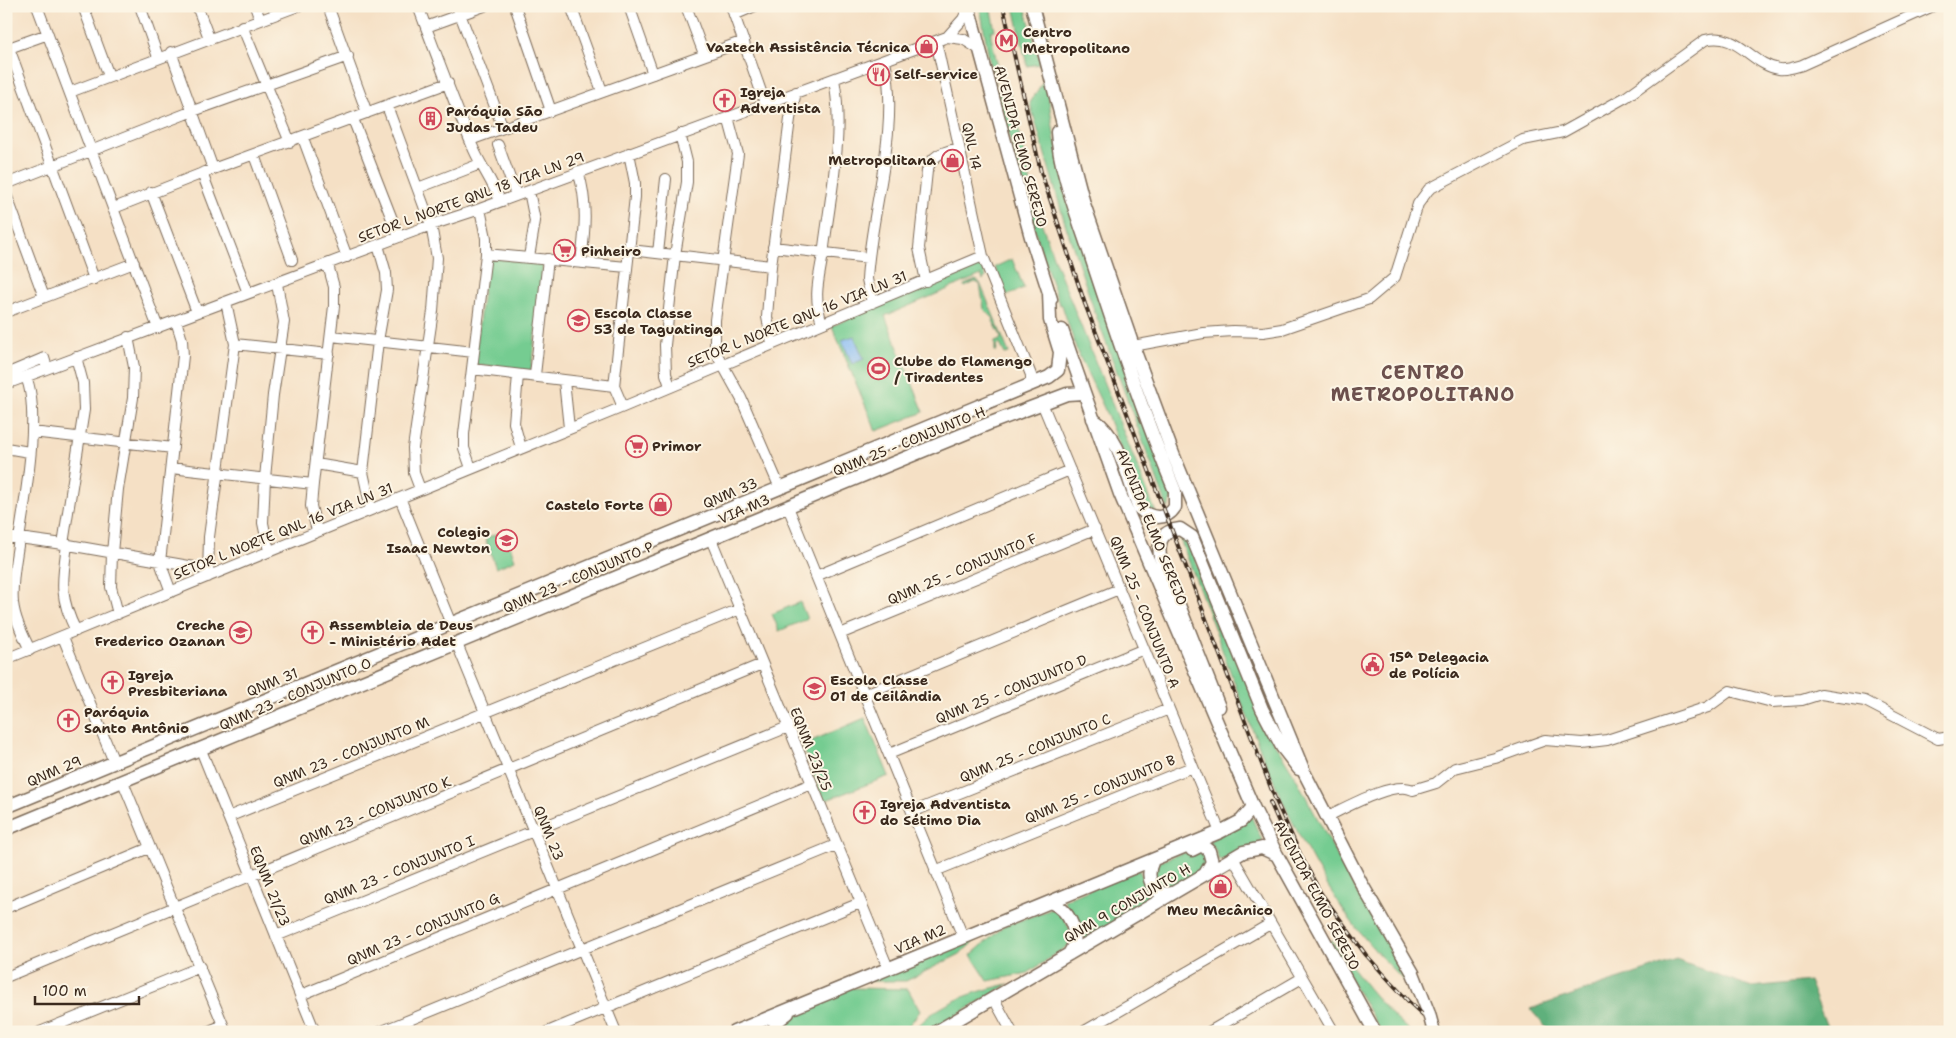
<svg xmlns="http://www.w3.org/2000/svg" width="1956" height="1038" font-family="'Shantell Sans',sans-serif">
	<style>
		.green { fill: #74cc91; stroke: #587b58 }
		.forest { fill: #5fb07b; stroke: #4d6d4c }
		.water { fill: #86bbf5; stroke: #60728a }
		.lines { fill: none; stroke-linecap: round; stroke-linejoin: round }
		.minor-casing { stroke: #7c6a58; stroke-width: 12 }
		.major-casing { stroke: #7c6a58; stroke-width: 15 }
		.minor { stroke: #fff; stroke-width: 10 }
		.major { stroke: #fff; stroke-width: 12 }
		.rail-casing { stroke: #3b2a1e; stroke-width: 4 }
		.rail { stroke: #fcf5e5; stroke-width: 2; stroke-dasharray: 5.5; stroke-linecap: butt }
		.major-bridge-casing { stroke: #7c6a58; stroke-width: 15; stroke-linecap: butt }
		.major-bridge { stroke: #fff; stroke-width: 12 }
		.labels { text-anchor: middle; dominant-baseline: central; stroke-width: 4; stroke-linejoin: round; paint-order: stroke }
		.poi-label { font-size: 14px; font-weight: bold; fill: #3b2a1e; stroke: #fcf5e5; text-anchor: start }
		.street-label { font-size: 14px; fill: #3b2a1e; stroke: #fcf5e5 }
		.district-label { font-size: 19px; font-weight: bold; letter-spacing: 1px; fill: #6c504d; stroke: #fcf5e5 }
	</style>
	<rect width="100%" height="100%" fill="#fcf5e5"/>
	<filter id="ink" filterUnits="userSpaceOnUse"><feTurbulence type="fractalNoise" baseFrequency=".02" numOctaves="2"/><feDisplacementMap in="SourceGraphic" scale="10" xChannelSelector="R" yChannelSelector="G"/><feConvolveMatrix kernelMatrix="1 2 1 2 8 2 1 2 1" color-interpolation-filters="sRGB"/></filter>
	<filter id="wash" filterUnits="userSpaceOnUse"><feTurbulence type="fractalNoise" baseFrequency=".0096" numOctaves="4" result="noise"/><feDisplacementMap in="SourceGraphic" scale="20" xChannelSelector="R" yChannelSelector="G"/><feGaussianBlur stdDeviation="1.12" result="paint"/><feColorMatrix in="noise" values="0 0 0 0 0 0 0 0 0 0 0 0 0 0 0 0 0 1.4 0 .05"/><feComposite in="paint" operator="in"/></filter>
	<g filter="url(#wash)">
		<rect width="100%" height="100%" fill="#f5e0c5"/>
		<path class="green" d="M980,6H990L995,30L991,31V36L998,67L992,68L997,92L999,93L998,91L1009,89L1037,210L1053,256L1156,513L1144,507L1104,408L1077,351L1062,305L1059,304L1040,248L991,71Z
			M1014,6H1025L1041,66L1039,64L1027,66Z
			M1046,81L1055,140L1172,496L1168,509L1095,313L1064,220L1030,103L1042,83Z
			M487,257L543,264L531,371L474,364Z
			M1012,259L1024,288L1007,295L995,267Z
			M976,263L980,264L986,277L983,280L981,275L885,316L924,412L876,431L832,326Z
			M976,280L980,283L1009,353L1005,354L1000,344L996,346L997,351H995V342L1000,340L1001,336L993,321L994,319L984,309L980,284L975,282L965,287L964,285Z
			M505,531L515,560L496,568L485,538Z
			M1179,537L1186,538L1273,741L1295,776L1352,884L1392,950L1414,992C1389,965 1362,939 1342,908C1267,798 1229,658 1179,537Z
			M800,602L807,619L779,631L772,614Z
			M865,718L889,776L824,801L802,745Z
			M1251,816L1264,844L1219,861L1216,851L1209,841Z
			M1200,849L1208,858L1203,870L1169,890L1162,889L1153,877L1159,862L1176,855Z
			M1139,870L1154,899L1084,941L1064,900Z
			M1052,909L1060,911L1072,934L1069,945L1028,973L988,981L971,955L1004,926Z
			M982,934L960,954L906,981H868Z
			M1332,940C1355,972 1380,1007 1411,1032H1381L1329,942Z
			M1009,984L929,1032H913C935,1003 976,991 1009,984Z
			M851,988L908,989L920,1011L904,1032H776L794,1015Z"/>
		<path class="forest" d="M1676,960L1752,987L1809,981L1829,1032H1550L1530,1009Z"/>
		<path class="water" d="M854,336L864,359L852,364L842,340Z"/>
	</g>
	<g filter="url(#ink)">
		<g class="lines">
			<defs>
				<path id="minor" d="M37,6L158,328
					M83,6L109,76
					M140,6L158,57
					M197,6L209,38
					M255,6L260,20
					M328,6L367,113
					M418,6C436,54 454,103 474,150C482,168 493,182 500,201
					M457,6L503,128
					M515,6L551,111
					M571,6L602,91
					M629,6L653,74
					M686,6L704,54
					M731,6L765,103
					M734,15L755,6
					M242,26L290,142
					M426,27L484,6
					M947,37L963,19L969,7
					M936,41L983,256L1031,375V385
					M9,48L94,279
					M6,49L48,34
					M171,52L213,169
					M70,92L298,6
					M387,106L431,225L437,258L433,311L413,448L414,473L420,489
					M728,117L738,154L715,320V351L741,398L780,488
					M353,119L399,237
					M303,138L347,257
					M470,140L744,41
					M498,145L516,195
					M254,155L292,260
					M578,171C588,202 585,230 581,262
					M202,173L248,293
					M6,184L193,111L348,56
					M418,188L480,164
					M529,191L535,221L529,257
					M151,192L197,312
					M6,194L44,297
					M114,208L213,169L448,83
					M773,247L869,258
					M630,250L771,266
					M658,253L666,179
					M486,254L627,267
					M926,281L919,248L927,171C932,154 943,152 959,148
					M872,303L867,279C871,208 900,132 885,61
					M6,312L134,263
					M822,323C812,293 820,277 824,247C831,192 844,135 834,79
					M331,336L474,352
					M772,343L767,317L771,266L790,119L796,92
					M235,344L329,354
					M1133,346L1203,333L1233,331L1263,332L1282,329L1369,299L1395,277L1418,204L1429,189L1523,140L1563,132L1626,97L1705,40C1738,31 1751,65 1779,69C1787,70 1795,67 1802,65L1933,6
					M472,369L614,386
					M6,374L44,358L47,368
					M518,375L514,423L521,448
					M535,375L548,259
					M26,377C41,412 25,499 19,539C16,560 11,582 13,603C15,620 23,635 30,650
					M564,381L569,428
					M6,384L431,225L480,209L947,37L963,39L979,49
					M670,386L666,374L665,345L675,255L687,182V162L680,134
					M1042,403L1220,832
					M623,407L614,386L635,197V183L629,153
					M32,432L173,448
					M6,448L29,452
					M316,464L363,472
					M171,468L313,484
					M471,468L464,448V434L486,254V238L480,209
					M400,498L451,624
					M788,507L963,937
					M371,509L363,472L378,341L387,290L386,273L378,245
					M317,531L311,506L313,484L334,306V287L328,265
					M6,538H19L63,544L206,569
					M711,539L888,968
					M63,544L84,410L83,383L76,357
					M67,545C62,581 59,597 76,631
					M269,551L263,523L265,478L273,395L284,322L277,284
					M816,576L1070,470
					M208,577L209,537L235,344L226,302
					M171,592L160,562L183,356L182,340L176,321
					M118,614L111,587L112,553L118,489L133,398L134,367L128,337
					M840,634L1095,529
					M63,637L114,762
					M457,644L616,1032
					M6,659L623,407L983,256
					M865,694L1119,589
					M201,750L315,1032
					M889,754L1144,649
					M123,782L226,1032
					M912,812L1169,709
					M228,817L740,609
					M1326,817C1345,808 1394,780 1413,790L1436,783L1455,768L1495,758L1545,740L1582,743L1607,740L1708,707L1730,691L1772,702L1802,700L1821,694L1865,701L1938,739L1950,737
					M1233,858L1334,1032
					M935,871L1192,767
					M6,908L149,848
					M276,936L788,727
					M6,977L762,664
					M301,995L811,784
					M994,999L1012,1032
					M40,1032L200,967
					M207,1032L223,1025
					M380,1032L836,845
					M547,1032L860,903
					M1083,1032L1270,924
					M1209,1032L1302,978"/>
				<path id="major" d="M968,6L1031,237L1051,299
					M1032,6L1084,204L1133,346L1173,454L1305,774L1361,883L1413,973L1429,1014
					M1057,132C1059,170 1079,220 1091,257C1117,336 1143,414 1175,491V507C1166,521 1150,519 1139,508C1127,478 1121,437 1093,419
					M1062,330L1120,494L1253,807L1277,855L1375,1032
					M1219,707L1160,557C1158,540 1162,531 1180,529L1192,537L1262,709L1282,747L1299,769
					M6,807L1049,377L1058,370L1060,352L1050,320L1049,292
					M6,829L988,424L1067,394L1083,393
					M1192,850L1202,845L1209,851L1212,862L1205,874
					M1153,860C1145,877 1151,897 1173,893
					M1050,902C1070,910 1082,935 1069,954
					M734,1032L1220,832L1241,821L1253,807
					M772,1032L779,1020L788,1013
					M936,1032L1243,852L1262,848L1277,855"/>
			</defs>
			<use href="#minor" class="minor-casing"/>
			<use href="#major" class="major-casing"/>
			<use href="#minor" class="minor"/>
			<use href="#major" class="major"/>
			<defs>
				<path id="rail" d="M1003,6L1041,172L1085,304L1276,801L1302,858L1320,892L1366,955L1410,1003L1442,1032
					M1270,802L1285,836"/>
			</defs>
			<use href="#rail" class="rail-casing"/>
			<use href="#rail" class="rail"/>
			<defs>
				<path id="major-bridge" d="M1429,1014L1434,1032"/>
			</defs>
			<use href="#major-bridge" class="major-bridge-casing"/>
			<use href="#major-bridge" class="major-bridge"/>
		</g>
	</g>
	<defs>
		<symbol id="metro-ring" viewBox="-11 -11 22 22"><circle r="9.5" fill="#fcf5e5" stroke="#d1495b" stroke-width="1.5"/><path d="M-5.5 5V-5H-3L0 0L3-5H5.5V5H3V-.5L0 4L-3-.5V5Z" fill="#d1495b"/></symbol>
		<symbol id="shop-ring" viewBox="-11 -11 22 22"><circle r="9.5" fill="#fcf5e5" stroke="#d1495b" stroke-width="1.5"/><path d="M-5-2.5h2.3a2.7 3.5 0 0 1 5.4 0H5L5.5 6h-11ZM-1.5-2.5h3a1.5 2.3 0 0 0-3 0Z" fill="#d1495b"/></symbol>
		<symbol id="restaurant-ring" viewBox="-11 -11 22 22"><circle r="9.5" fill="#fcf5e5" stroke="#d1495b" stroke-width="1.5"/><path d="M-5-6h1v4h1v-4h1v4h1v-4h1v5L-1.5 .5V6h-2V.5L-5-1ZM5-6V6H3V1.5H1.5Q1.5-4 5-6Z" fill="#d1495b"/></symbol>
		<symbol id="church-ring" viewBox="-11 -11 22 22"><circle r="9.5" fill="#fcf5e5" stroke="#d1495b" stroke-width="1.5"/><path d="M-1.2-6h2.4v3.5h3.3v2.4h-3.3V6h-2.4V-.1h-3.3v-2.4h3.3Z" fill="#d1495b"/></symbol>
		<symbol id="building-ring" viewBox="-11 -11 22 22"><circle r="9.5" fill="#fcf5e5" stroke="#d1495b" stroke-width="1.5"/><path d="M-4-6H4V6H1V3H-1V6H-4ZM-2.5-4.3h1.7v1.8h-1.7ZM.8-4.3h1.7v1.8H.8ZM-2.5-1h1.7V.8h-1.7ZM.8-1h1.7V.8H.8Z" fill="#d1495b"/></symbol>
		<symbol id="supermarket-ring" viewBox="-11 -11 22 22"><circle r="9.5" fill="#fcf5e5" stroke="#d1495b" stroke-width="1.5"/><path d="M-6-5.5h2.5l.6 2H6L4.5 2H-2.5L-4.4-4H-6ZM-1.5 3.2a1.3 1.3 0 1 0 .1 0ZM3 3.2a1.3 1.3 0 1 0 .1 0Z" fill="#d1495b"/></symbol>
		<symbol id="school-ring" viewBox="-11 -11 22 22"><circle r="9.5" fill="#fcf5e5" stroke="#d1495b" stroke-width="1.5"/><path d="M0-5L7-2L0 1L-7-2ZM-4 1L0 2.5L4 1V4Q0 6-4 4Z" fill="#d1495b"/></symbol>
		<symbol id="stadium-ring" viewBox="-11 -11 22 22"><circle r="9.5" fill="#fcf5e5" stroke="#d1495b" stroke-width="1.5"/><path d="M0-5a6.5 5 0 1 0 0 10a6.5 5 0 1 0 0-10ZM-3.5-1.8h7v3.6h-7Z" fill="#d1495b"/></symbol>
		<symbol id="civic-ring" viewBox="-11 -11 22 22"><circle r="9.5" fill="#fcf5e5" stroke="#d1495b" stroke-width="1.5"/><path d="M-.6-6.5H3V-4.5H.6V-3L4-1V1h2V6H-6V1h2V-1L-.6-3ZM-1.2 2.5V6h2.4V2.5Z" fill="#d1495b"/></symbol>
	</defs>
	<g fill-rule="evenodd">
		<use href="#metro-ring" x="994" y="28" width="25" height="25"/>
		<use href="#shop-ring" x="914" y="34" width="25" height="25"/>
		<use href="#restaurant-ring" x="866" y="62" width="25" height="25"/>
		<use href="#church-ring" x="712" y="88" width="25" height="25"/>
		<use href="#building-ring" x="418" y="106" width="25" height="25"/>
		<use href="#shop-ring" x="940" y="148" width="25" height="25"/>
		<use href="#supermarket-ring" x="552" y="238" width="25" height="25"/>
		<use href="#school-ring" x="566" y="308" width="25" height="25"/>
		<use href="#stadium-ring" x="866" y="356" width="25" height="25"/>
		<use href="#supermarket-ring" x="624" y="434" width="25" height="25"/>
		<use href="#shop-ring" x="648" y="492" width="25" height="25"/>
		<use href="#school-ring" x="494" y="528" width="25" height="25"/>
		<use href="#school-ring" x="228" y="620" width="25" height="25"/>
		<use href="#church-ring" x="300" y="620" width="25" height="25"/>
		<use href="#civic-ring" x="1360" y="652" width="25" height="25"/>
		<use href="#church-ring" x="100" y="670" width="25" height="25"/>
		<use href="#school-ring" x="802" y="676" width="25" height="25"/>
		<use href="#church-ring" x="56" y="708" width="25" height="25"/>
		<use href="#church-ring" x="852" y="800" width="25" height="25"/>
		<use href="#shop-ring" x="1208" y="874" width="25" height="25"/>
	</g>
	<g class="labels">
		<g class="poi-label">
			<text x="1023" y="32">Centro<tspan x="1023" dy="16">Metropolitano</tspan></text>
			<text x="910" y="47" text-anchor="end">Vaztech Assistência Técnica</text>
			<text x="894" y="74">Self-service</text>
			<text x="740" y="92">Igreja<tspan x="740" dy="16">Adventista</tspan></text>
			<text x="446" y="111">Paróquia São<tspan x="446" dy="16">Judas Tadeu</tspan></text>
			<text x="936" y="160" text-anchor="end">Metropolitana</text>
			<text x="581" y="251">Pinheiro</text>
			<text x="594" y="313">Escola Classe<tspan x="594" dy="16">53 de Taguatinga</tspan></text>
			<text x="894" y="361">Clube do Flamengo<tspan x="894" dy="16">/ Tiradentes</tspan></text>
			<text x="652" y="446">Primor</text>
			<text x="644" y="505" text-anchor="end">Castelo Forte</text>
			<text x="490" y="532" text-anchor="end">Colegio<tspan x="490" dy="16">Isaac Newton</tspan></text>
			<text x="225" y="625" text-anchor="end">Creche<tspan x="225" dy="16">Frederico Ozanan</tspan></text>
			<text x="329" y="625">Assembleia de Deus<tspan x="329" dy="16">- Ministério Adet</tspan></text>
			<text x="1389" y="657">15ª Delegacia<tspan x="1389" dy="16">de Polícia</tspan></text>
			<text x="128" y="675">Igreja<tspan x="128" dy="16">Presbiteriana</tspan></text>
			<text x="830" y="680">Escola Classe<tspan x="830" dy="16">01 de Ceilândia</tspan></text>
			<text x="84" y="712">Paróquia<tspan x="84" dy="16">Santo Antônio</tspan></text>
			<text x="880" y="804">Igreja Adventista<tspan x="880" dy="16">do Sétimo Dia</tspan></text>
			<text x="1220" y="910" text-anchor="middle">Meu Mecânico</text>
		</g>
		<g class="street-label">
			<text transform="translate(972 146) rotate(78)">QNL 14</text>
			<text transform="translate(1021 146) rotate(75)">AVENIDA ELMO SEREJO</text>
			<text transform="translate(471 197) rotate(-20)">SETOR L NORTE QNL 18 VIA LN 29</text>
			<text transform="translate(797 319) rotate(-22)">SETOR L NORTE QNL 16 VIA LN 31</text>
			<text transform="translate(909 441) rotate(-22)">QNM 25 - CONJUNTO H</text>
			<text transform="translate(730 493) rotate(-23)">QNM 33</text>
			<text transform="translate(744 509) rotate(-23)">VIA M3</text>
			<text transform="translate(1152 527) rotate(68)">AVENIDA ELMO SEREJO</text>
			<text transform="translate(283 531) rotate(-22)">SETOR L NORTE QNL 16 VIA LN 31</text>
			<text transform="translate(962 569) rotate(-23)">QNM 25 - CONJUNTO F</text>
			<text transform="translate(578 577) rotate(-23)">QNM 23 - CONJUNTO P</text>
			<text transform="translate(1145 612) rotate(68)">QNM 25 - CONJUNTO A</text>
			<text transform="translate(272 682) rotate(-22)">QNM 31</text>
			<text transform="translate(1011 689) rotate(-22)">QNM 25 - CONJUNTO D</text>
			<text transform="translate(295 694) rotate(-23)">QNM 23 - CONJUNTO O</text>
			<text transform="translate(1035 748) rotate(-22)">QNM 25 - CONJUNTO C</text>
			<text transform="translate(811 749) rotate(68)">EQNM 23/25</text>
			<text transform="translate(351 752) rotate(-22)">QNM 23 - CONJUNTO M</text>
			<text transform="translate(54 771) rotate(-23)">QNM 29</text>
			<text transform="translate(1100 789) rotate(-22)">QNM 25 - CONJUNTO B</text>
			<text transform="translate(375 811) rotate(-22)">QNM 23 - CONJUNTO K</text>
			<text transform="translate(549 833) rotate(68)">QNM 23</text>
			<text transform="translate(399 870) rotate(-22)">QNM 23 - CONJUNTO I</text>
			<text transform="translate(270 886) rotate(68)">EQNM 21/23</text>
			<text transform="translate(1317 895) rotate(62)">AVENIDA ELMO SEREJO</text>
			<text transform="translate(1127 903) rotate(-30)">QNM 9 CONJUNTO H</text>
			<text transform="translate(423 929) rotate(-23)">QNM 23 - CONJUNTO G</text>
			<text transform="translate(920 939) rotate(-23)">VIA M2</text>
		</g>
		<g class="district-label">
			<text x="1423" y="372">CENTRO<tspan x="1423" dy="22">METROPOLITANO</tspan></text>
		</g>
	</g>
	<rect width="1956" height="1038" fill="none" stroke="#fcf5e5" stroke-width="25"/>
	<path d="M35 996v8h104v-8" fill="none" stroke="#3b2a1e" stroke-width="2.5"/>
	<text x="42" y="996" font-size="15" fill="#3b2a1e" stroke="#fcf5e5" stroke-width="4" paint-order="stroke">100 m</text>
</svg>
